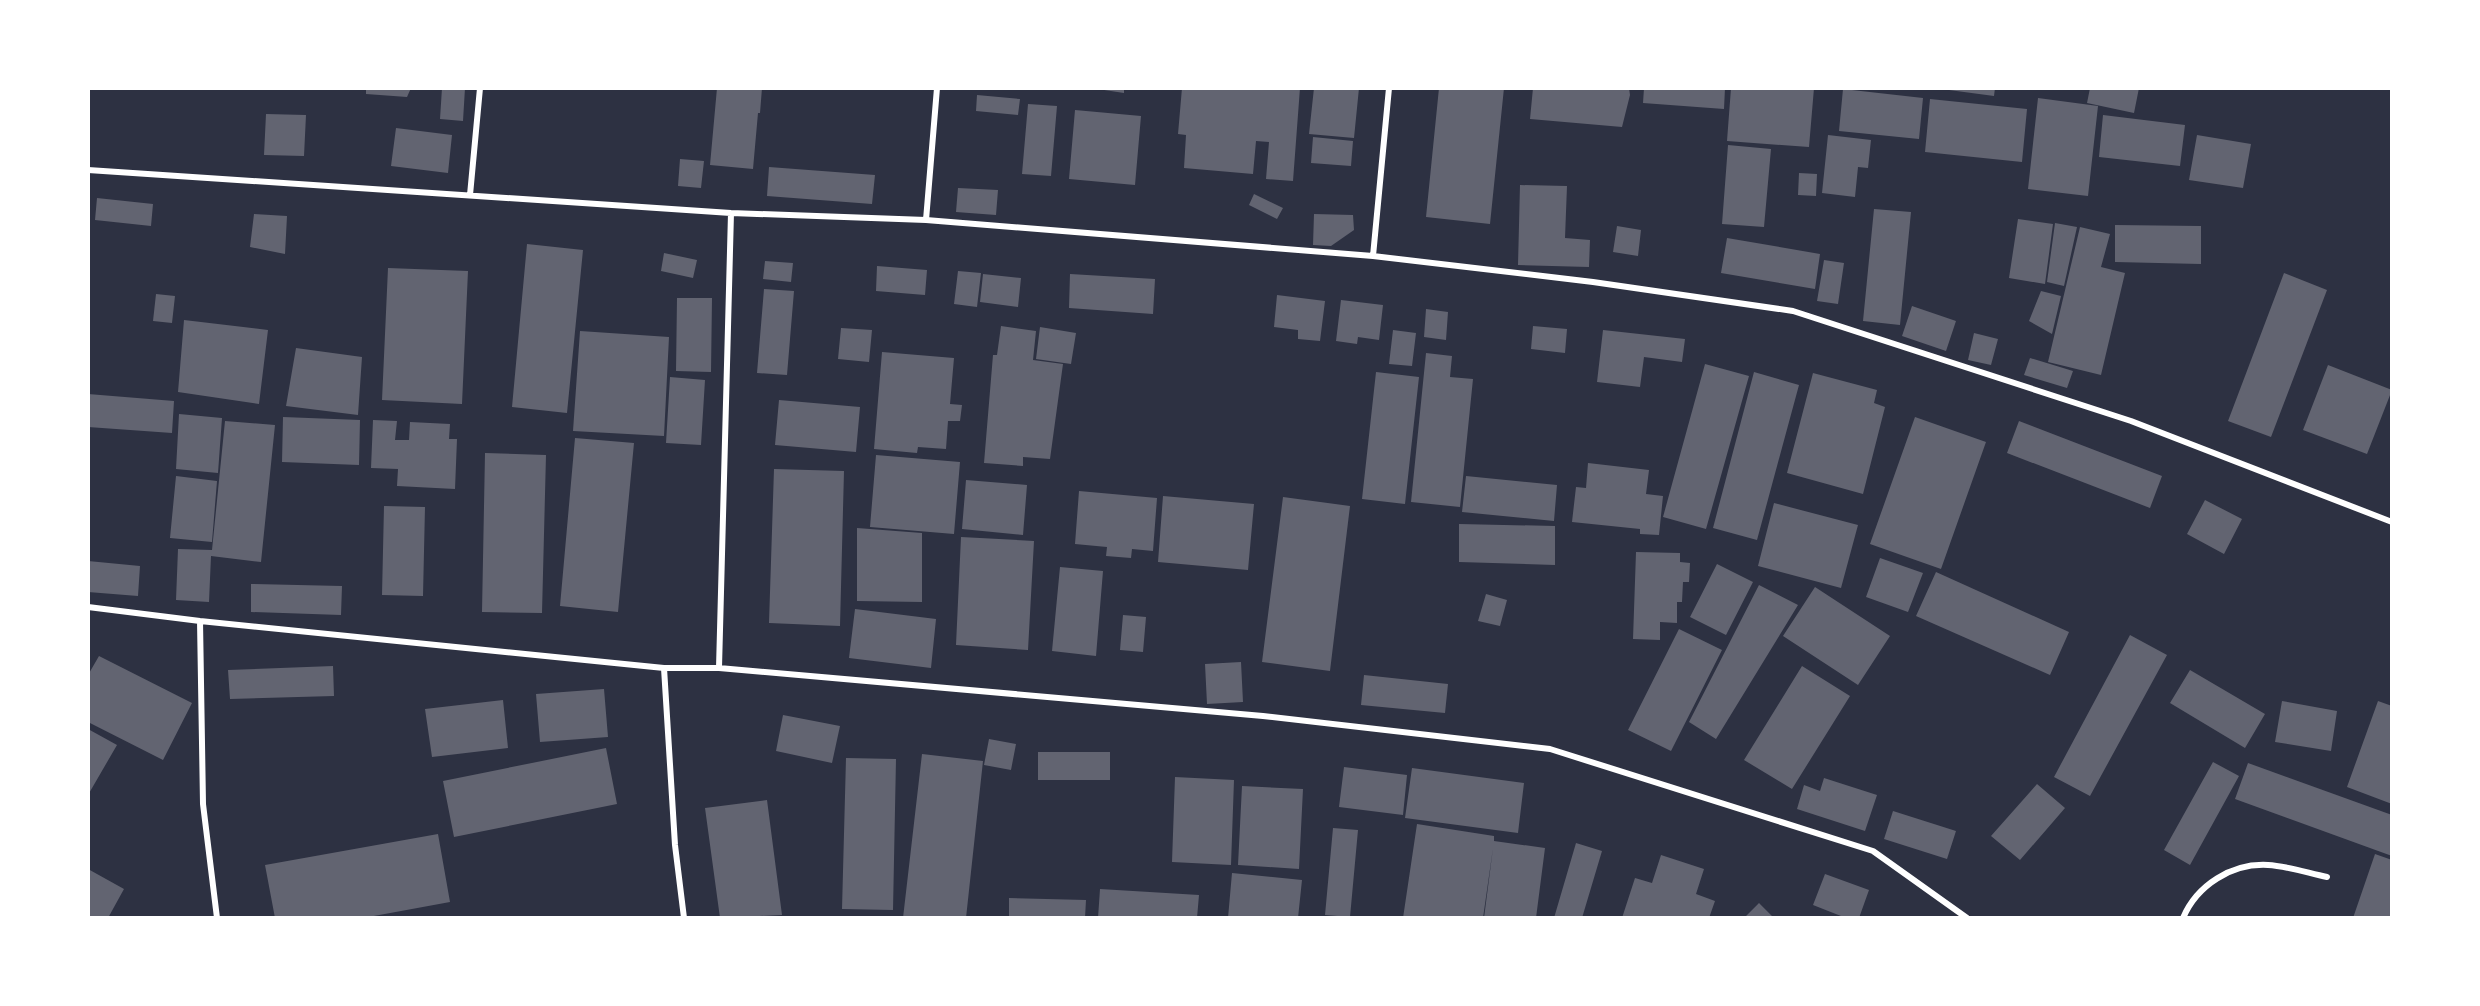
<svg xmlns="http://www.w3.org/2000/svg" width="2480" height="1006" font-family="'Golos Text',sans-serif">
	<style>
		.building { fill: #626471 }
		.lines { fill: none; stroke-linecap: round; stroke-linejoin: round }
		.minor { stroke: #fff; stroke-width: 6 }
	</style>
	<rect width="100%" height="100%" fill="#2d3142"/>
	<path class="building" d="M366,88H411L407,97L366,94Z
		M442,88H465L463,121L440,119Z
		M717,88H762L760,113H758L753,169L710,165Z
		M1091,88H1124V93Z
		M1182,88H1300L1293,181L1266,179L1269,142L1256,141L1253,174L1184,168L1186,135L1178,134Z
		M1314,88H1359L1354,138L1309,134Z
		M1439,88H1504L1490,224L1426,217Z
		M1533,88H1629L1630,95L1622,127L1530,119Z
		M1644,88H1725L1724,109L1643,103Z
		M1731,88H1814L1809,147L1727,141Z
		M1934,88H1995L1994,96Z
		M2090,88H2139L2134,113L2087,103Z
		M1843,89L1923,98L1919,139L1839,131Z
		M977,95L1020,99L1018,115L976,111Z
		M2038,98L2098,106L2088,196L2028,189Z
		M1930,99L2027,109L2022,162L1925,152Z
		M1028,104L1057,106L1051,176L1022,174Z
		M1075,110L1141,116L1135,185L1069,179Z
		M266,114L306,115L304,156L264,155Z
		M2103,115L2185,125L2180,166L2099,157Z
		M396,128L452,135L448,173L391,166Z
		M1828,135L1871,140L1868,168L1858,167L1855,197L1822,193Z
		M2197,135L2251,144L2243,188L2189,180Z
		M1313,137L1353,141L1351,166L1311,163Z
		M1728,145L1771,149L1764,227L1722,224Z
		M680,159L704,161L701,188L678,186Z
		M769,167L875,175L872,204L767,196Z
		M1799,173L1817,174L1816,196L1798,195Z
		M1520,185L1567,186L1565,238L1590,240L1589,267L1518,265Z
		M958,188L998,190L996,215L956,212Z
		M1254,194L1283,208L1277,219L1249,205Z
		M97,198L153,204L151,226L95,220Z
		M1874,209L1911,212L1900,325L1863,321Z
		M254,214L287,216L285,254L250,247Z
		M1314,214L1353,215L1354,230L1331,246L1313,245Z
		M2018,219L2053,224L2045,284L2009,278Z
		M2055,223L2077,227L2064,286L2047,282Z
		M2115,225L2201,226V264L2115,262Z
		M1617,226L1641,230L1638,256L1613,252Z
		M2080,227L2110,234L2101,267L2125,273L2101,375L2048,362Z
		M1727,238L1820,254L1815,289L1721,273Z
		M527,244L583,250L567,413L512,407Z
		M664,253L697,260L693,278L661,271Z
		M1824,260L1844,263L1838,304L1817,301Z
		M765,261L793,263L791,282L763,279Z
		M877,266L927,270L925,295L876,291Z
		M388,268L468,271L462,404L382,400Z
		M958,271L981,273L977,307L954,304Z
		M2284,273L2327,290L2271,437L2228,421Z
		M983,274L1021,278L1018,307L980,302Z
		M1070,274L1155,279L1153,314L1069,308Z
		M764,289L794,291L787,375L757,373Z
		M2041,291L2061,296L2052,334L2029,321Z
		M156,294L175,296L172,323L153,321Z
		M1277,295L1325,301L1320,341L1298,339V330L1274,327Z
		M677,298H712L711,372L676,371Z
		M1341,300L1383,305L1379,340L1358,337L1357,344L1336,341Z
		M1912,306L1956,321L1946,351L1902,336Z
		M1426,309L1448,312L1446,340L1424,337Z
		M184,320L268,330L259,404L178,392Z
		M1001,326L1036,331L1033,360L1063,364L1050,459L1023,457V466L984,463L993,355H997Z
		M1533,326L1567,329L1565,353L1531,349Z
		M1040,327L1076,333L1071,364L1036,359Z
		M841,328L872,330L869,362L838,359Z
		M1393,330L1416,333L1412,366L1389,364Z
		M1603,330L1685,339L1682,362L1644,357L1640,387L1597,382Z
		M580,331L669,337L664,436L573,431Z
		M1974,333L1998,339L1991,365L1968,360Z
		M296,348L362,357L358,415L286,406Z
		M882,352L954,358L950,404L962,405L960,421H948L946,449L918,447L917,453L874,449Z
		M1426,353L1452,356L1450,377L1473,379L1460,507L1411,502Z
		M2030,358L2073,371L2067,388L2024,375Z
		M1705,364L1749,376L1706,529L1663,517Z
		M2328,365L2392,390L2367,454L2303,430Z
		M1376,372L1419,377L1405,504L1362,499Z
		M1754,372L1799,385L1757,540L1713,528Z
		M1813,373L1877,390L1874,403L1885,407L1863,494L1787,473Z
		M670,377L705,380L701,445L666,443Z
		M88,394L174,401L172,433L88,427Z
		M779,400L860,407L856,452L775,445Z
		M179,414L222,418L218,473L176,469Z
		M283,417L360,420L359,465L282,462Z
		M1915,417L1986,442L1941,569L1870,544Z
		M373,420L397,421L395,440H409L410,422L450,424L449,439H457L455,489L397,486L398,469L371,468Z
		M225,421L275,425L261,562L211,556L209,602L176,600L178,549L212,550Z
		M2019,421L2162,476L2150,508L2007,453Z
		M575,438L634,443L618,612L560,606Z
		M485,453L546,455L542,613L482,612Z
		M876,455L960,462L954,534L870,527Z
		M1588,463L1649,470L1646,494L1663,496L1659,535L1640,534V529L1572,522L1576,487L1586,488Z
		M774,469L844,471L840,626L769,623Z
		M176,476L217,481L212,542L170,538Z
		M1466,476L1557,485L1554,521L1462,512Z
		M966,480L1027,485L1023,535L962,529Z
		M1079,491L1157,498L1153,551L1132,549L1131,558L1106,556L1107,547L1075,544Z
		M1163,496L1254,504L1248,570L1158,562Z
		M1283,497L1350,506L1330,671L1262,662Z
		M2205,500L2242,519L2224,554L2187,534Z
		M1774,503L1858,525L1841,588L1758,566Z
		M384,506L425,507L423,596L382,595Z
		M1459,524L1555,526V565L1459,562Z
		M857,528L922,533V602L857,601Z
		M961,537L1034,541L1028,650L956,645Z
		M1636,552L1680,553V562L1690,563L1689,582H1683L1682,602H1677V623L1660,622V640L1633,639Z
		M1880,558L1923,573L1908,612L1866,597Z
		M88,561L140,566L138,596L88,592Z
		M1717,564L1753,582L1726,635L1690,617Z
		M1060,567L1103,571L1096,656L1052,651Z
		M1936,572L2069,632L2050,675L1916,616Z
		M251,584L342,586L341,615L251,612Z
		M1759,585L1798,605L1716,739L1689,722Z
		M1815,587L1890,636L1858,685L1783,636Z
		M1486,594L1507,600L1500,626L1478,621Z
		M855,609L936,619L931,668L849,658Z
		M1123,615L1146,617L1143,652L1120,650Z
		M1679,629L1722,650L1671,751L1628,730Z
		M2130,635L2167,655L2090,796L2054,777Z
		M99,656L192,703L163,760L88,722V675Z
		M1241,662L1243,702L1207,704L1205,664Z
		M333,666L334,696L230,699L228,670Z
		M1802,666L1850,696L1792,789L1744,760Z
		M2190,670L2265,714L2245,748L2170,703Z
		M1364,675L1448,684L1445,713L1361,705Z
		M604,689L608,737L540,742L536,694Z
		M503,700L508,748L432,757L425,709Z
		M2282,701L2337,711L2331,751L2275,742Z
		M2378,701L2392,706V804L2347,787Z
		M783,715L840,726L832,763L776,751Z
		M88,729L117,745L88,795Z
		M989,739L1016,744L1011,770L984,765Z
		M606,748L617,804L454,837L443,781Z
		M1038,752H1110V780H1038Z
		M922,754L983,761L966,918H903Z
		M846,758L896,759L893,910L842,909Z
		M2213,762L2239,776L2190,865L2164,850Z
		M2248,763L2392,815V856L2235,799Z
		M1344,767L1407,775L1403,815L1339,807Z
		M1412,768L1524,783L1518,833L1405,818Z
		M1175,777L1234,780L1231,865L1172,862Z
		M1824,778L1877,795L1865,831L1797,809L1804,785L1820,791Z
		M2037,784L2065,808L2020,860L1991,836Z
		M1242,786L1303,789L1299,869L1238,865Z
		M767,800L782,915L720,918L705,808Z
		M1893,811L1956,831L1947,859L1884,839Z
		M1417,824L1494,836V841L1545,848L1536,918H1484L1493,848L1483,918H1403Z
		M1333,828L1358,830L1350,917L1325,915Z
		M438,834L450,902L363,918H275L265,865Z
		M1576,843L1602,851L1582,918H1554Z
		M2375,854L2392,860V918H2353Z
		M1661,855L1704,869L1696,894L1715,901L1709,918H1622L1635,878L1652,883Z
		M88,869L124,889L108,918H88Z
		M1232,873L1302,880L1298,918H1228Z
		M1825,874L1869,890L1859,918H1846L1813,905Z
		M1100,889L1199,895L1197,918H1098Z
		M1009,898L1086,900L1085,918H1009Z
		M1759,903L1774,918H1744Z"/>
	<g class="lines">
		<path class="minor" d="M88,170L731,213L926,220L1373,256L1593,282L1793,311L2131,421L2392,522
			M470,195L480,88
			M926,220L937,88
			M1373,256L1389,88
			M88,607L200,621L664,668H719L1263,716L1550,749L1873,851L1967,918
			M200,621L203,804L217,918
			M664,668L675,845L684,918
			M719,668L731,213
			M2183,918C2197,885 2232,863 2268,865C2287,866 2308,873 2327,877"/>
	</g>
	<rect width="2480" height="1006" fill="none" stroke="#ffffff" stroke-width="180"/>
</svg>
